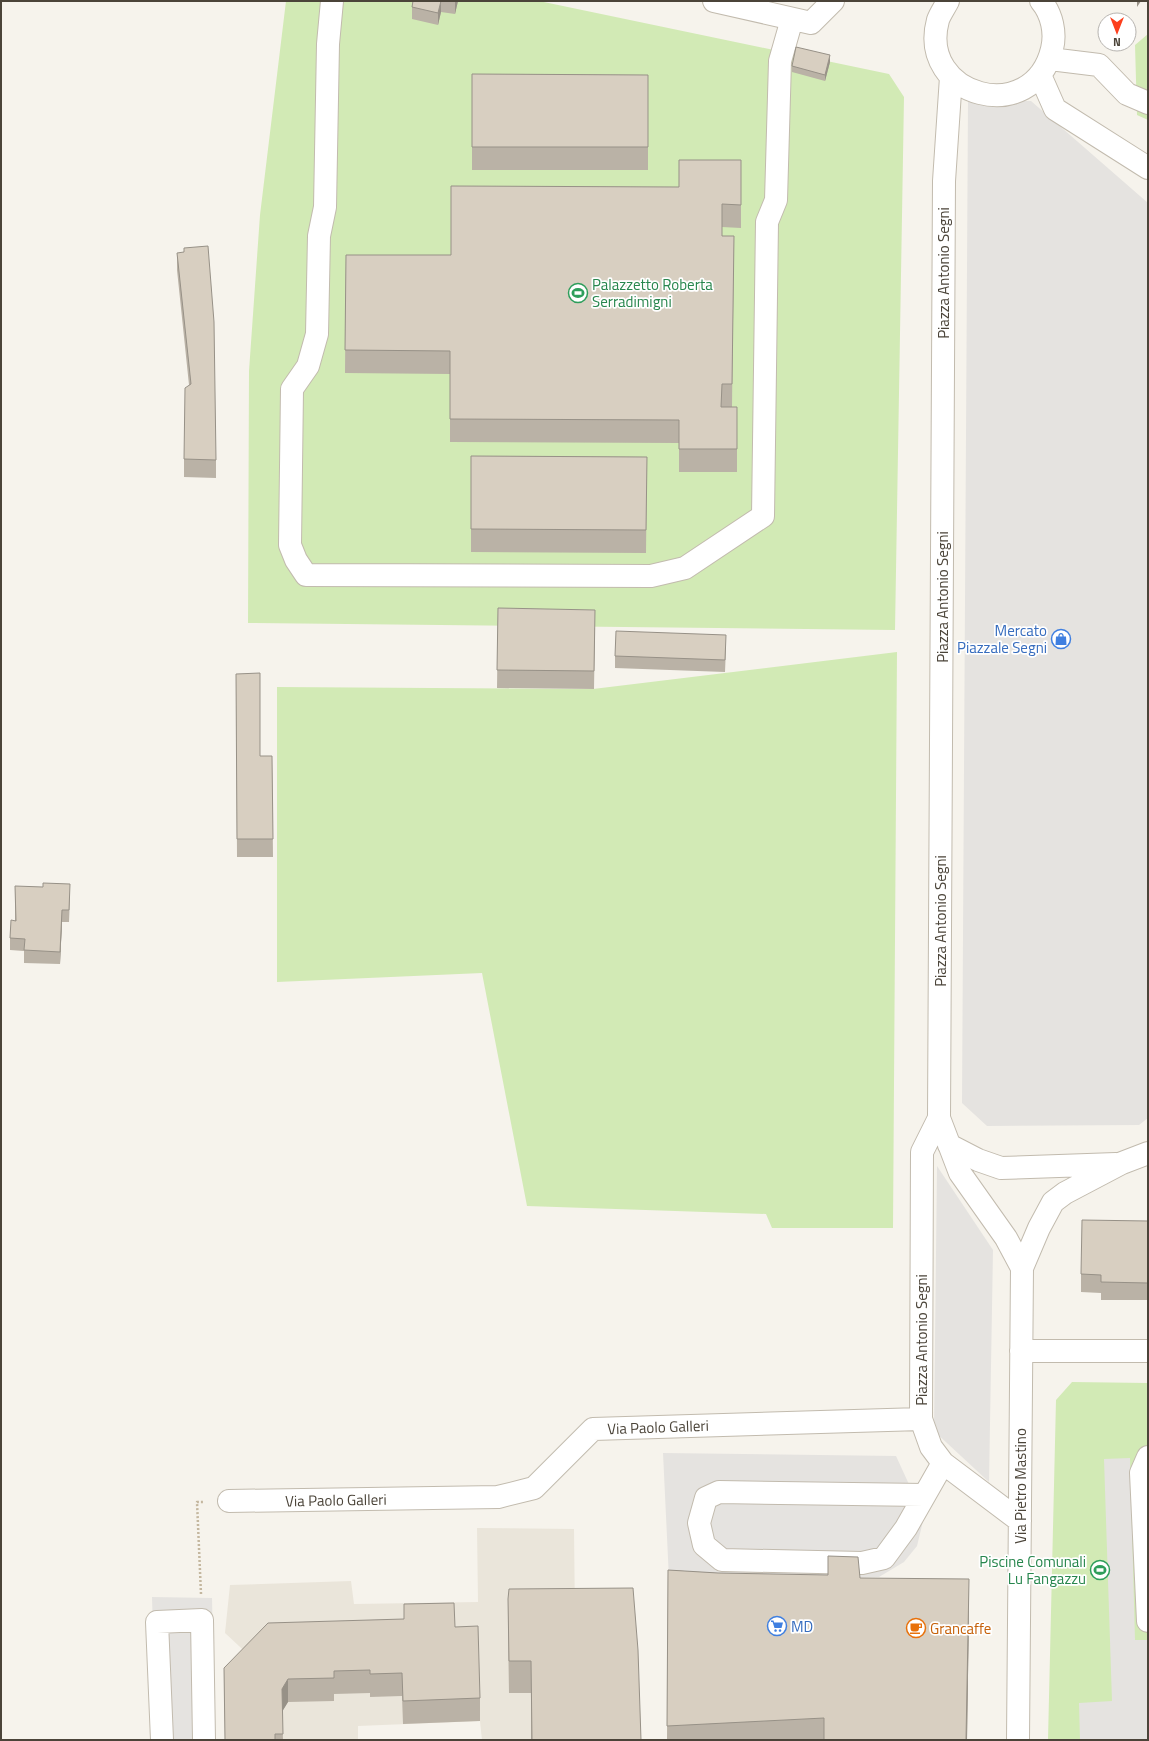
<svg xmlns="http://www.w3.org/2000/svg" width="1149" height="1741" font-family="'Titillium Web',sans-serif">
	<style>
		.residential { fill: #eae5da }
		.green { fill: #d2eab5 }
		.parking { fill: #e5e3e0 }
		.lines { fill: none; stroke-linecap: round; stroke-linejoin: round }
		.minor-casing { stroke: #c2bbae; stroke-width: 24 }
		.path { stroke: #c4b79f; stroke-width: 2.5; stroke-dasharray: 2 2; stroke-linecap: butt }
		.minor { stroke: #fff; stroke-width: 22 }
		.wall { fill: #bab2a6 }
		.shaded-wall { fill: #979187 }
		.building { fill: #d8cfc1; stroke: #979187 }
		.labels { text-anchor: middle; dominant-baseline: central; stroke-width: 3.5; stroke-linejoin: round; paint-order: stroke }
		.street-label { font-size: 15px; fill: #4b4439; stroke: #fff }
		.leisure-label { font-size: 15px; fill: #27864d; stroke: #fff; text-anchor: start }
		.shop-label { font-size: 15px; fill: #366cbe; stroke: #fff; text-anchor: end }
		.food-label { font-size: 15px; fill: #c56008; stroke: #fff; text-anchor: start }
	</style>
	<rect width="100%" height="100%" fill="#f6f3ec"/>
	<path class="residential" d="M477,1528L574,1529L575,1620L599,1740H482L480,1721L358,1726V1740H225L254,1660L225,1633L230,1585L351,1581L354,1604L478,1602Z"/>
	<path class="green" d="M286,1H539L889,74L904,97L895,630L248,623L249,371L260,215Z
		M1148,34V120L1137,115L1135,45Z
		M897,652L893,1228H772L766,1214L527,1206L482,973L277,982V687L593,689Z
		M1072,1382L1148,1383V1740H1048L1056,1400Z"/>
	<path class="parking" d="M968,101H1031L1148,203V1118L1139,1125L987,1126L962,1103Z
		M937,1166L993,1250L989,1482L934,1431Z
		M663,1453L896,1456L924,1517L917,1546L904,1562L879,1577L669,1579Z
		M1130,1458L1135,1640H1148V1740H1080L1079,1703L1112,1701L1104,1459Z
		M152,1597L212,1598L215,1740H156Z"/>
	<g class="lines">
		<defs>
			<path id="minor" d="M332,1L328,44L325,207L319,236L317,334L308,366L292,389L290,545L296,560L306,575L651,576L685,568L763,516L767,222L776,200L780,61L792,19
				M714,1L811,23L833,1
				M948,1C945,7 940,14 938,20C917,97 1033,128 1052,49C1056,33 1052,14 1041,1
				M1050,59L1099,65L1127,94L1148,103
				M1040,75L1055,109L1148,168
				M951,77L944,181L939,1118L960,1173L1006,1238L1022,1268
				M939,1118L922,1152L921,1419L931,1447L943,1463L1020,1521
				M949,1145L978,1160L1001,1168L1116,1164
				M1021,1351H1148
				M1148,1457L1141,1473L1148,1621
				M924,1495L719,1492L706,1498L699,1523L704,1545L722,1560L862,1563L884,1558L906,1528L943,1463
				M229,1501L498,1497L534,1488L593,1429L921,1419
				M162,1740L157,1622L202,1620L204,1740
				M1018,1740L1022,1268L1039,1228L1053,1202L1065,1193L1122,1163L1148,1153"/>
		</defs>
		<use href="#minor" class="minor-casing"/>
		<path class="path" d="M201,1594L197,1502H203"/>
		<use href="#minor" class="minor"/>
	</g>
	<path class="wall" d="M413,1H458L455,14L441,12L438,25L412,19V7Z
		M830,62L825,81L792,72V66Z
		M472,74L648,75V170H472Z
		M741,160V228L722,227V236H734L732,407H737V472H679V443L450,442V374L345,373L346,255H451L679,187Z
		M177,253L216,460V478L184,477V459L189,385L177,270Z
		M471,456L647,457L646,553L471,552Z
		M498,608L595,628L594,689L497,688Z
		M726,647L725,672L615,668V656Z
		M236,674L260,756H272L273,857H237Z
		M15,886L70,897L69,922H62L60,964L24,963V951L10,950V938L15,921Z
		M1148,1221V1300H1101V1293L1081,1292V1274Z
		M668,1570L718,1573L860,1578L969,1611L967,1740H667Z
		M508,1599L641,1740H531V1693H509L508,1631Z
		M404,1604L455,1627L480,1698V1721L403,1724L402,1696L370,1697V1693L334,1694V1701L288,1702L282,1711L283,1740H225L224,1668L404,1619Z"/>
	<path class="shaded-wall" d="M441,1V12L438,25V13Z
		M455,1H458L455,14Z
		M1137,1H1141L1137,7Z
		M830,55V62L825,81V75Z
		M62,910V922L60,964V952Z
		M969,1579V1611L967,1740H966Z
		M288,1679V1702L282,1712V1689Z"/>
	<path class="building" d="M413,1H441L438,13L412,7Z
		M796,47L830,55L825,75L792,66Z
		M472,74L648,75V147H472Z
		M679,160H741V205L722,204V236H734L732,384H722L721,407H737V449H679V420L450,419V351L345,350L346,255H451V186L679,187Z
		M208,246L214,322L216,460L184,459L185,388L191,384L177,253L184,252V248Z
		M471,456L647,457L646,530L471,529Z
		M498,608L595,610L594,671L497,670Z
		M616,631L726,635L725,660L615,656Z
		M260,673V756H272L273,839H237L236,674Z
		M43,883L70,884L69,910H62L60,952L24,950L25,939L10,938L11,920L16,921L15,886L43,887Z
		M1082,1220L1148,1221V1283L1101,1282V1275L1081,1274Z
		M828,1556L858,1557L860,1578L969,1579L966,1740H824V1718L667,1726L668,1570L718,1573L828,1575Z
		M633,1588L638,1650L641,1740H532L531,1661H509L508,1599L509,1589Z
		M454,1603L455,1627L478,1626L480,1698L403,1701L402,1673L370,1674V1670L334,1671V1678L288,1679L282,1689L283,1734H275V1740H225L224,1668L268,1623L404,1619V1604Z"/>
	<defs>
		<symbol id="stadium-ring" viewBox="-11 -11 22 22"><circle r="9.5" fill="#fff" stroke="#2e9e5b" stroke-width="1.5"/><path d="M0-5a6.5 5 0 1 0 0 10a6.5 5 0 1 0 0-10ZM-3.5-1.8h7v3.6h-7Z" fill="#2e9e5b"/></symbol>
		<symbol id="shop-ring" viewBox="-11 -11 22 22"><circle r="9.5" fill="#fff" stroke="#3f7fe0" stroke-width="1.5"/><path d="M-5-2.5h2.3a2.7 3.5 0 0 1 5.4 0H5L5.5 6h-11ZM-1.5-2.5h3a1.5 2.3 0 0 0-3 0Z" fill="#3f7fe0"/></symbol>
		<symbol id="supermarket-ring" viewBox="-11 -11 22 22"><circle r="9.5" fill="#fff" stroke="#3f7fe0" stroke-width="1.5"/><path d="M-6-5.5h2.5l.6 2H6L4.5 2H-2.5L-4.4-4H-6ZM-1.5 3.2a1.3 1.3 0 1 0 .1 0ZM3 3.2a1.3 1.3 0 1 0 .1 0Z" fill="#3f7fe0"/></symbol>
		<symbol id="cafe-ring" viewBox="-11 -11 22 22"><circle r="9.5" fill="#fff" stroke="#e8710a" stroke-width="1.5"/><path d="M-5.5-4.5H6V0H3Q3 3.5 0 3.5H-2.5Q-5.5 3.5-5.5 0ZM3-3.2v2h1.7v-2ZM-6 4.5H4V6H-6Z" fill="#e8710a"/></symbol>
	</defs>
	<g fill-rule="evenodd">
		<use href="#stadium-ring" x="567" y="282" width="22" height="22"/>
		<use href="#shop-ring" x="1050" y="628" width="22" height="22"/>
		<use href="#stadium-ring" x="1089" y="1559" width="22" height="22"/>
		<use href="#supermarket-ring" x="766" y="1615" width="22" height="22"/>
		<use href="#cafe-ring" x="905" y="1617" width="22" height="22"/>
	</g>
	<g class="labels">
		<g class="street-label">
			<text transform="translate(943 273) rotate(-90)">Piazza Antonio Segni</text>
			<text transform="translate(942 597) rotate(-90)">Piazza Antonio Segni</text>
			<text transform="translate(940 921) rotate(-90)">Piazza Antonio Segni</text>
			<text transform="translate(921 1340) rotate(-90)">Piazza Antonio Segni</text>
			<text transform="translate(658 1427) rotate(-2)">Via Paolo Galleri</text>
			<text transform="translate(1020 1486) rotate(-90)">Via Pietro Mastino</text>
			<text transform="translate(336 1500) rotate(-1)">Via Paolo Galleri</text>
		</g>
		<g class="leisure-label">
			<text x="592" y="284">Palazzetto Roberta<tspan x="592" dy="17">Serradimigni</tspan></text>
			<text x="1086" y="1561" text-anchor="end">Piscine Comunali<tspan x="1086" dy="17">Lu Fangazzu</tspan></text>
		</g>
		<g class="shop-label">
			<text x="1047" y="630">Mercato<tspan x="1047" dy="17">Piazzale Segni</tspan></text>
			<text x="791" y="1626" text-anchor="start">MD</text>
		</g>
		<g class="food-label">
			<text x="930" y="1628">Grancaffe</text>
		</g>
	</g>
	<rect width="1149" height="1741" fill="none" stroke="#4b4439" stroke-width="4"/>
	<g transform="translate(1117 32) rotate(180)"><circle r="19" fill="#ffffff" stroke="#b7b4b0"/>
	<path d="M0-3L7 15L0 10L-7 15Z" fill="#fc3f1d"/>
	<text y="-6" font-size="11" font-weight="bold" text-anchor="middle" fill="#4b4439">N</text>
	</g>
</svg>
